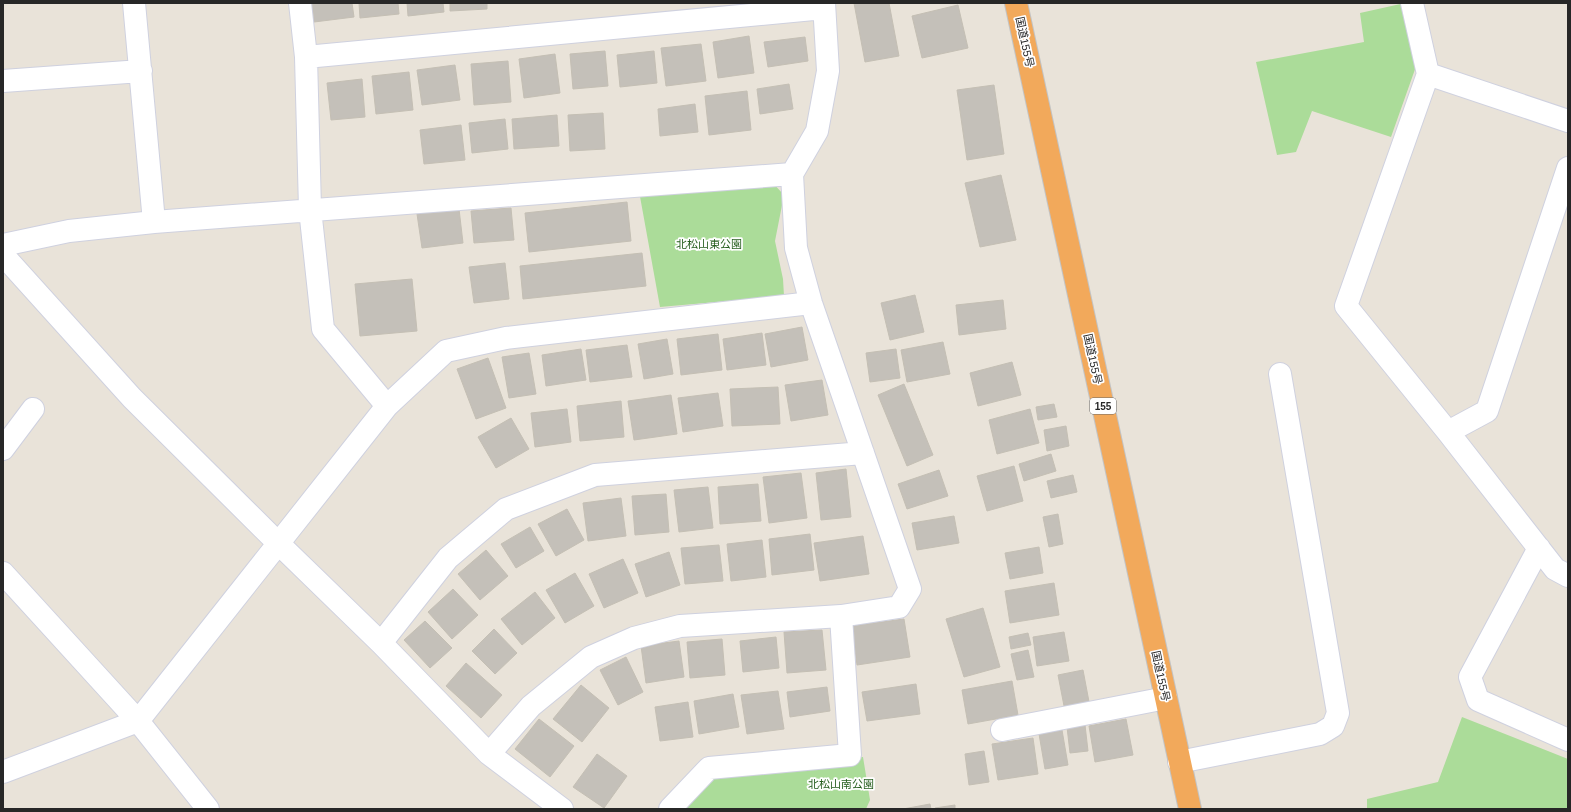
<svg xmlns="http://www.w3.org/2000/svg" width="1571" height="812" font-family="Arial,'Noto Sans JP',sans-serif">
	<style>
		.green { fill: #abdc99 }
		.building { fill: #c4c0b9; stroke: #c4bfb4 }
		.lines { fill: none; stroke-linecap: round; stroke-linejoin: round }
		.street-casing { stroke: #cfd1df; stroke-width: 24 }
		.highway-casing { stroke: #c3c3c3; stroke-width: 24 }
		.street { stroke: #fff; stroke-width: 22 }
		.highway { stroke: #f2a95b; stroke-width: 22 }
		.labels { text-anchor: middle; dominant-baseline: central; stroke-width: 3.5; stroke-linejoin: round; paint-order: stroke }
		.shield { fill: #fff; stroke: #686868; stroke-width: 1 }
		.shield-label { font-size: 10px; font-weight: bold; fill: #272727 }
		.street-label { font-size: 11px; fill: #272727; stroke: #fff }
		.park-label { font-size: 11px; fill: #265e1e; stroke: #fff }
	</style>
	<rect width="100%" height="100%" fill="#e9e3d9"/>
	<path class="green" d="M1405,3L1419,58L1391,137L1312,111L1296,152L1277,155L1256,62L1364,42L1360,13Z
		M770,180L784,195L775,241L783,279L784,296L660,307L639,191Z
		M1462,717L1568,759V809H1367V799L1438,782Z
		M863,757L870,800L866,809H684L714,771Z"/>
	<path class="building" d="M312,3H352L354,17L314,22Z
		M359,3H398L399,14L360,18Z
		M407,3H443L444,12L408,16Z
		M450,3H487V9L450,11Z
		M854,3H889L899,56L865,62Z
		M958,5L968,48L922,58L912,16Z
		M749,36L754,73L718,78L713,42Z
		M805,37L808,61L768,67L764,42Z
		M701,44L706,81L666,86L661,48Z
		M605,51L608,86L573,89L570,54Z
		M654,51L657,83L620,87L617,55Z
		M555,54L560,93L524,98L519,59Z
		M508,61L511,102L474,105L471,64Z
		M455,65L460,100L422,105L417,70Z
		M409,72L413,110L376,114L372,76Z
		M362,79L365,117L331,120L327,83Z
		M789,84L793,109L760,114L757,89Z
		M994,85L1004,154L967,160L957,90Z
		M747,91L751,130L709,135L705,96Z
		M695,104L698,132L660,136L658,109Z
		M603,113L605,149L570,151L568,115Z
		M557,115L559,146L514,149L512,119Z
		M505,119L508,149L472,153L469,123Z
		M461,125L465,160L424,164L420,130Z
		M1001,175L1016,240L980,247L965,183Z
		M627,202L631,241L529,252L525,213Z
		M511,208L514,240L474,243L471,211Z
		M459,209L463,243L422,248L417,214Z
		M642,253L646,286L523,299L520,266Z
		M505,263L509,299L474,303L469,267Z
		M412,279L417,331L360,336L355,284Z
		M915,295L924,332L890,340L881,303Z
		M1003,300L1006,329L959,335L956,305Z
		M802,327L808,360L771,367L765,334Z
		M762,333L766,365L727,370L723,339Z
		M718,334L722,370L681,375L677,339Z
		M667,339L673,374L644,379L638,344Z
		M943,342L950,374L907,382L901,350Z
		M627,345L632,377L590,382L586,350Z
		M581,349L586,380L546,386L542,355Z
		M896,349L900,378L870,382L866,353Z
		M529,353L536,394L509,398L502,357Z
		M488,358L506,408L476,419L457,369Z
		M1012,362L1021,395L978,406L970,373Z
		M822,380L828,415L791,421L785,385Z
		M904,384L933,455L907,466L878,395Z
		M778,387L780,424L732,426L730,389Z
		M718,393L723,426L683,432L678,398Z
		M671,395L677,434L634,440L628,401Z
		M621,401L624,437L580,441L577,406Z
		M1054,404L1057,417L1038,420L1036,407Z
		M567,409L571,442L535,447L531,413Z
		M1030,409L1039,443L997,454L989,420Z
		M511,418L529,449L496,468L478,437Z
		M1066,426L1069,446L1047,451L1044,430Z
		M1051,454L1056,471L1024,481L1019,464Z
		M1014,466L1023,501L987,511L977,476Z
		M846,469L851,517L821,520L816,473Z
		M939,470L948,496L907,509L898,484Z
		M801,473L807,518L769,523L763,477Z
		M1073,475L1077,492L1051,498L1047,481Z
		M758,484L761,521L720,524L718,487Z
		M708,487L713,528L679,532L674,490Z
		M666,494L669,532L635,535L632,496Z
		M621,498L626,536L588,541L583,503Z
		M567,509L584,540L556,556L538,524Z
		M1058,514L1063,544L1049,547L1043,517Z
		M954,516L959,543L917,550L912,523Z
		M530,527L544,551L516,568L501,544Z
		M810,534L814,570L772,575L769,539Z
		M863,536L869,574L820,581L814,543Z
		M762,540L766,577L731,581L727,544Z
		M719,545L723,581L685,584L681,548Z
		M1039,547L1043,573L1010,579L1005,553Z
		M486,550L508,576L480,600L458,574Z
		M669,552L680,585L646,597L635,564Z
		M623,559L638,593L604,608L589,574Z
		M575,573L594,606L565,623L546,590Z
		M1054,583L1059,615L1010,623L1005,591Z
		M453,589L478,615L452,639L428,612Z
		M535,592L555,618L522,645L501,619Z
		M983,608L1000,667L964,677L946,619Z
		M904,619L910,657L857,665L852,626Z
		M425,621L452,648L430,668L404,640Z
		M494,629L517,653L495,674L472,651Z
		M822,630L826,670L787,673L784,632Z
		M1064,632L1069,661L1037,666L1033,637Z
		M1028,633L1031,645L1011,649L1009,637Z
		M776,637L779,668L743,672L740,641Z
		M722,639L725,675L690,678L687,642Z
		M679,641L684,677L646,683L641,646Z
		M1028,650L1034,677L1017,680L1011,654Z
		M626,657L643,692L618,705L600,670Z
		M466,663L502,695L481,718L446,686Z
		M1083,670L1090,707L1065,711L1058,675Z
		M1012,681L1018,715L968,724L962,690Z
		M916,684L920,714L867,721L862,692Z
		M581,685L609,708L582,742L553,719Z
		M827,687L830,711L790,717L787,692Z
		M778,691L784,729L747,734L741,695Z
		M733,694L739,727L699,734L694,701Z
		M688,702L693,737L660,741L655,707Z
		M539,719L574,746L550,777L515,749Z
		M1126,719L1133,755L1095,762L1089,726Z
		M1085,725L1088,751L1070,753L1067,727Z
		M1062,730L1068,765L1045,769L1039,734Z
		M1033,738L1038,774L998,780L992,744Z
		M984,751L989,782L969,785L965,754Z
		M597,754L627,776L604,808L573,787Z
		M930,804L931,809H903Z
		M955,805V809H935V808Z"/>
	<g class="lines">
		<defs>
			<path id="street" d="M134,3L154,222
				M300,3L306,57L310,209L323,329L387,406
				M1412,3L1428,74L1346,306L1448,432L1555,569L1568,576
				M306,57L824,8
				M1428,74L1568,121
				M3,81L141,71
				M3,245L69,231L154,222L792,174
				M3,255L132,398L278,543L381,643L489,754L562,809
				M1448,432L1487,411L1568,168
				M3,449L33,409
				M1539,548L1470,677L1478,700L1568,740
				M3,573L138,721L208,809
				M381,643L448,558L506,509L595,475L863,453
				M1002,730L1166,698
				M489,754L531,706L591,657L634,638L680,626L841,616
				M1179,762L1320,734L1333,726L1338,713L1280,374
				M3,772L138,721L387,406L446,351L506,338L811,303
				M670,809L709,768L850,755L841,616L899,607L910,589L811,303L796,248L792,174L817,131L828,71L824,3"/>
			<path id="highway" d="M1016,3L1190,809"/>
		</defs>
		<use href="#street" class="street-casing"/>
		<use href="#highway" class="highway-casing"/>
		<use href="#street" class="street"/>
		<use href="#highway" class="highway"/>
	</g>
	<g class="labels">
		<rect class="shield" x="1090" y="398" width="26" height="16" rx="3"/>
		<g class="shield-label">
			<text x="1103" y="406">155</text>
		</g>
		<g class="street-label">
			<text transform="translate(1025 42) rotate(78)">国道155号</text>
			<text transform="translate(1093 359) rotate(78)">国道155号</text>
			<text transform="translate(1161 676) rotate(78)">国道155号</text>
		</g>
		<g class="park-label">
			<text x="709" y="244">北松山東公園</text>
			<text x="841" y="784">北松山南公園</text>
		</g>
	</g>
	<rect width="1571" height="812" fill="none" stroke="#272727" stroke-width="8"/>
</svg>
